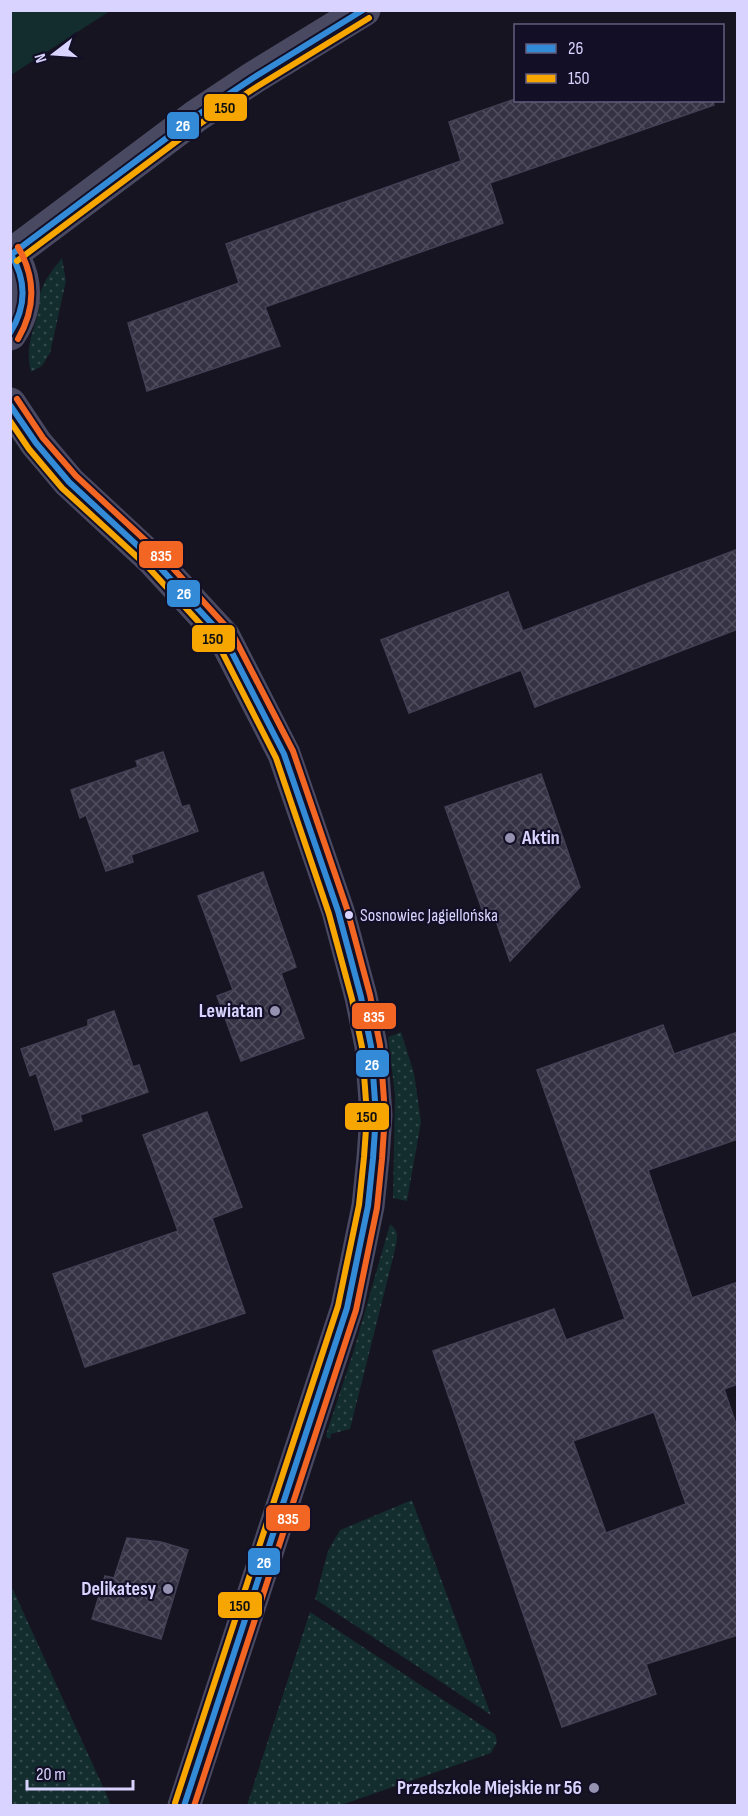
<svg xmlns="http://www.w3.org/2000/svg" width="748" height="1816" font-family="'Sofia Sans Condensed',sans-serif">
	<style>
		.grass { fill: url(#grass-dots) }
		.garden { fill: #132c2d }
		.building { fill: url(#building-cross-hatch); stroke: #433f54; stroke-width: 1.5; fill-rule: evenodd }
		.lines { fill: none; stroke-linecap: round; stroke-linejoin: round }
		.tertiary { stroke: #4a4962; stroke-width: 33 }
		.bus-1-casing { stroke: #130f26; stroke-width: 10 }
		.bus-2-casing { stroke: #130f26; stroke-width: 10 }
		.bus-3-casing { stroke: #130f26; stroke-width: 10 }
		.bus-1 { stroke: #338bd7; stroke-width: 6 }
		.bus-2 { stroke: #f7a600; stroke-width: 6 }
		.bus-3 { stroke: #f26522; stroke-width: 6 }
		.poi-dot { fill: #9591b1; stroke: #130f26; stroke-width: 2 }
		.bus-dot { fill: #d9d4ff; stroke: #130f26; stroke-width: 2 }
		.labels { text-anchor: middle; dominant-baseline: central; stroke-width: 4.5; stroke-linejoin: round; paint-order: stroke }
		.bus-label { font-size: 18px; fill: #d9d4ff; stroke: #130f26; text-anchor: start }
		.poi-label { font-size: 20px; font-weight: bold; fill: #d9d4ff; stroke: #130f26; text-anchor: end }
		.line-badge { stroke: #130f26; stroke-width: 2 }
		.badge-label { font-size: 16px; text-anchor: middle; font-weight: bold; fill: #fff }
		.pale-badge-label { font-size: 16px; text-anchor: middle; font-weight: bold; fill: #111 }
	</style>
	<defs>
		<pattern id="grass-dots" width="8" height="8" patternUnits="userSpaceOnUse" patternTransform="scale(1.5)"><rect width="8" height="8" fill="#132c2d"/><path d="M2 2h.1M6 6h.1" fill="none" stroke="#354a4c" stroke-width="1.8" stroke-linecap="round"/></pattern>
		<pattern id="building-cross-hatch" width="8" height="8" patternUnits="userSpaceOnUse" patternTransform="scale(1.5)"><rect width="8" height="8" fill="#343243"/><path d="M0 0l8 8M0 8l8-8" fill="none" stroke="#514f5f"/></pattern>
	</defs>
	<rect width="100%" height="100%" fill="#161421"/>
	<path class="grass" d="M62,258L66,281L50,353L42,366L31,372C25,348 32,336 38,313C39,307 38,300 40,294C44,280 53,269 62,258Z
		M401,1032L414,1073L421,1122L407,1201L393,1198L395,1095L388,1037Z
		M390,1224C400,1231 397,1239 395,1250L350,1429L331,1434L330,1439L326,1437L327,1432L353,1353Z
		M412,1500L491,1715L315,1599L328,1551L340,1530Z
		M10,1583L109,1800L110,1805H11Z
		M310,1612L495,1734L497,1742L491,1753L341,1805H247Z"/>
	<path class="garden" d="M11,10H110V11L11,75Z"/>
	<path class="building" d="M512,100H713L714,105L490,183L503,223L265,307L280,346L147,391L128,323L239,283L226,244L461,161L449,122Z
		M738,549V629L535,707L521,670L409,713L381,640L508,592L523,631Z
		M163,752L182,807L189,805L198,831L131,855L133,862L106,871L86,815L80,818L71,790L138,767L136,761Z
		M541,774L580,887L510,961L492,909L483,912L445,807Z
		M263,872L296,967L281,973L304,1038L241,1061L217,996L233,990L198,896Z
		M114,1011L133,1067L139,1065L148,1092L80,1115L82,1121L55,1130L36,1073L30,1076L21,1049L88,1026V1020Z
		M663,1025L674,1054L738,1032V1139L648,1170L692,1298L738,1282V1384L724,1389L738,1430V1635L646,1664L656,1694L562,1727L433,1351L554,1309L566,1340L625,1319L537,1070ZM654,1412L686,1504L606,1533L573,1441Z
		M207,1112L242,1207L212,1218L245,1313L85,1367L53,1274L178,1231L143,1135Z
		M127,1538L161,1542L188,1550L161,1639L92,1619L105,1576L114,1578Z"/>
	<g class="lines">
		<path class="tertiary" d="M10,252C28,278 28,308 10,334
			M12,254L196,116L253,78L364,10
			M10,404L36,443L69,482L153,560L224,637L284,754L338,911L361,997L371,1046L376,1115L373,1158L368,1206L347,1308L184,1806"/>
		<defs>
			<path id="bus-1" d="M10,253C27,280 27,306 10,333
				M12,254L196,116L253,78L363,10
				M10,405L36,443L69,482L153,560L224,637L284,754L338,911L361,997L371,1046L376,1115L373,1158L368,1206L347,1308L184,1806"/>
			<path id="bus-2" d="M17,261L201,123L258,86L369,18
				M10,421L29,449L62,488L147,566L217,642L276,758L329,914L352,999L362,1047L367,1115L364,1157L359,1205L338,1306L175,1803"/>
			<path id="bus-3" d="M18,247C36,278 36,308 18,339
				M17,399L43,438L76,476L160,554L232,633L293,751L347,909L370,995L380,1045L385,1114L382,1159L377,1208L356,1310L194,1806"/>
		</defs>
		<use href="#bus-1" class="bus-1-casing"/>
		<use href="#bus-2" class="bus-2-casing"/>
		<use href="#bus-3" class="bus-3-casing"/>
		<use href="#bus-1" class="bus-1"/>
		<use href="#bus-2" class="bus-2"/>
		<use href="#bus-3" class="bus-3"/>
	</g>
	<g class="poi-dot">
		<circle cx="510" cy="838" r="6"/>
		<circle cx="275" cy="1011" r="6"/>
		<circle cx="168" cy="1589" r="6"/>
		<circle cx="594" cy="1788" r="6"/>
	</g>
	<circle class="bus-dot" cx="349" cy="915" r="5"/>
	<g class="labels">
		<g class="bus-label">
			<text x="360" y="915">Sosnowiec Jagiellońska</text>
		</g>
		<g class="poi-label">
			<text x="522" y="838" text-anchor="start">Aktin</text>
			<text x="263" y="1011">Lewiatan</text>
			<text x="156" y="1589">Delikatesy</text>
			<text x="582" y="1788">Przedszkole Miejskie nr 56</text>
		</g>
	</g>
	<g class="line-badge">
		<rect x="203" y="93" width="45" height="29" rx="6" fill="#f7a600"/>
		<rect x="166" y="111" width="34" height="29" rx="6" fill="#338bd7"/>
		<rect x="138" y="540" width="46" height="29" rx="6" fill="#f26522"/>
		<rect x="166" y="579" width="35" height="29" rx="6" fill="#338bd7"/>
		<rect x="191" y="624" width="45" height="29" rx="6" fill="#f7a600"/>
		<rect x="351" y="1002" width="46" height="28" rx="6" fill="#f26522"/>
		<rect x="355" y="1049" width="35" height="29" rx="6" fill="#338bd7"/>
		<rect x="344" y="1102" width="46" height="29" rx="6" fill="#f7a600"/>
		<rect x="265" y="1504" width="46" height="28" rx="6" fill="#f26522"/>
		<rect x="247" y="1547" width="34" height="29" rx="6" fill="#338bd7"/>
		<rect x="217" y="1591" width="46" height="28" rx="6" fill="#f7a600"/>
	</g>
	<g class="badge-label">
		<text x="183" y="131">26</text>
		<text x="161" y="561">835</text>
		<text x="184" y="599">26</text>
		<text x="374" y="1022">835</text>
		<text x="372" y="1070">26</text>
		<text x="288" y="1524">835</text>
		<text x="264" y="1568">26</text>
	</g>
	<g class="pale-badge-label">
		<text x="225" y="113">150</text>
		<text x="213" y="644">150</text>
		<text x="367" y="1122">150</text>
		<text x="240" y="1611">150</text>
	</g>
	<rect width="748" height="1816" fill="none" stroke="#d9d4ff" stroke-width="24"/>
	<rect x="514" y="24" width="210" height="78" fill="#130f26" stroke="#625e7d" stroke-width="1.5"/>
	<rect x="526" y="44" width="30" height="9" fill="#338bd7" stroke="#625e7d" stroke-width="1.5"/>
	<text x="568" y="54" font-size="18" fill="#d9d4ff">26</text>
	<rect x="526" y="74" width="30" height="9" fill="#f7a600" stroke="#625e7d" stroke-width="1.5"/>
	<text x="568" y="84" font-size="18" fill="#d9d4ff">150</text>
	<g transform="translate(54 54) rotate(253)" stroke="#130f26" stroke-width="4.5" paint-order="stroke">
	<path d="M0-4.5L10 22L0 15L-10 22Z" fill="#d9d4ff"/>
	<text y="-9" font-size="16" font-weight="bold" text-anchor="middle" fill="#d9d4ff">N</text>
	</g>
	<path d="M27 1780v9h106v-9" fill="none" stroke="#d9d4ff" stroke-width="3"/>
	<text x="36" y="1780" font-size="18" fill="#d9d4ff" stroke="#130f26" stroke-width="4.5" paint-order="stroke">20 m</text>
</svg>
